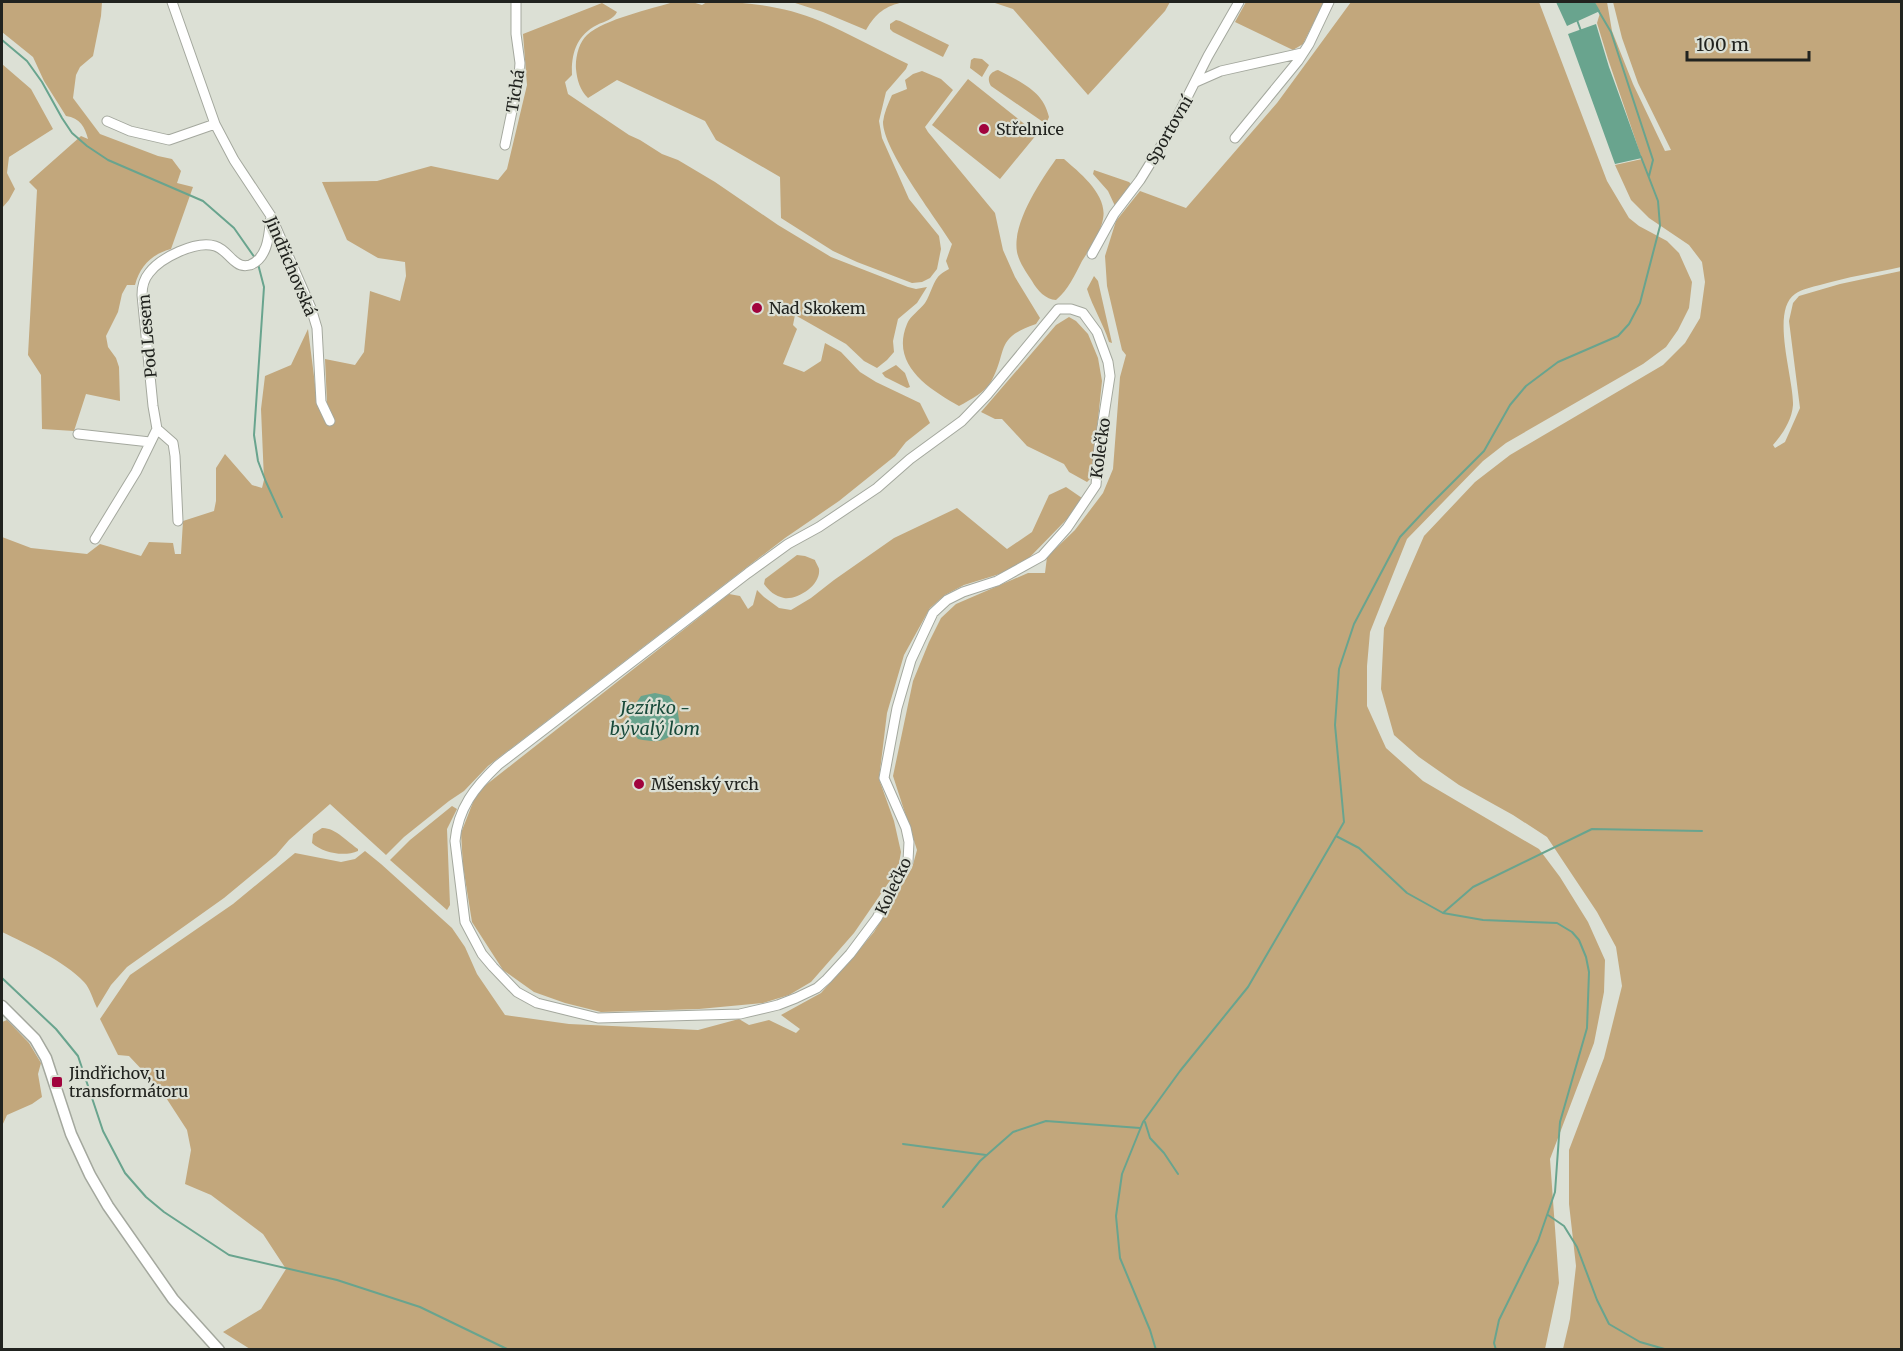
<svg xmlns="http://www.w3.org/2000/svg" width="1903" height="1351" font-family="Merriweather,serif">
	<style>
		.green { fill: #c2a77c }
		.water { fill: #69a48e }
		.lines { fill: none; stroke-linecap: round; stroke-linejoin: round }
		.stream { stroke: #69a48e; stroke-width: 2 }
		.minor-casing { stroke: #a4a89e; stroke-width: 11 }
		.tertiary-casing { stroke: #a4a89e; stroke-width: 13 }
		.minor { stroke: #fff; stroke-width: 9 }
		.tertiary { stroke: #fff; stroke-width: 10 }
		.poi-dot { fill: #a1033d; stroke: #dce0d5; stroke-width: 2 }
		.labels { text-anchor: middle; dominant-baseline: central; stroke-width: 4.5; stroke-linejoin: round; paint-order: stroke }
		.street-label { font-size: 16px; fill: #21231f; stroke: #dce0d5 }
		.poi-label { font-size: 16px; fill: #21231f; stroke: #dce0d5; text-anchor: start }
		.water-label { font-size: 18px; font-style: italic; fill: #184a3a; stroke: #dce0d5 }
	</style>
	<rect width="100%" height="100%" fill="#dce0d5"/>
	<path class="green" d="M2,2H102L101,16L93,56L80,67L76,75L73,98L100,134L158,156L172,159L181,171L177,183L193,187L171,249C152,254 140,266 135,285H127L122,294L118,312L106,336L108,347L116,358L119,367L120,401L86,394L74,431L42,429L41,375L28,355L37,190L29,182L81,136L88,139C85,127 80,118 66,116L44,81L33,57L2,32Z
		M674,2H692L702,5L707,2C744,1 785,6 820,21C850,34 879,50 908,64L906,69L886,92L879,121L882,138L909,199L939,236L941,249L937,269L930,278L922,282L912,283L857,262L833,251L781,218L780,177L716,140L705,121L617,80L588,98C580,90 577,80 576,69C575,58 579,42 587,35C605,19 651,9 674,2Z
		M792,2H904C885,6 876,13 866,30L823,12Z
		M992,2H1170L1165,11L1088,95L1013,9Z
		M1246,2H1324L1303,44L1293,50L1235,22Z
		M1351,2H1539L1607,181L1629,218L1639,226L1667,241L1679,253L1692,282L1689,308L1678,330L1666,347L1643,364L1506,443L1483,461L1407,539L1370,632L1367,666V706L1386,748L1423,781L1539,849L1560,877L1588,922L1605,960L1604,992L1594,1043L1550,1159L1559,1283L1545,1349H250L223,1332L261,1309L286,1269L263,1234L211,1195L185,1184L191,1150L187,1130L161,1090L129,1056L118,1055L100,1019L130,975L233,904L295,853L341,862L355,859L365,851L381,864L452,928L465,947L477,974L505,1015L569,1024L698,1030L739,1019L749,1025L769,1020L796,1033L800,1029L781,1015L821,993L854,956L874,932L912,868L917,850L893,776L913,681L929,642L941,618L956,604L1028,573H1045L1047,557L1075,530L1103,493L1113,469L1120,377L1126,355L1122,350L1107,286L1105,256L1116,221L1140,191L1186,208L1277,103Z
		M1595,2H1607L1612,31L1633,84L1665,151L1671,150L1638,83L1622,38L1613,2H1901V267C1874,273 1847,277 1820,285C1812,287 1802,289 1795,294C1770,311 1794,379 1793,405C1792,420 1782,435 1773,445L1775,448L1785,442L1800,408L1789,321L1793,303L1799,296L1840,284L1901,271V1349H1563L1570,1319L1576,1266L1569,1204V1150L1604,1058L1622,986L1616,947L1597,912L1547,837L1513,815L1459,785L1419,757L1394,735L1381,689L1384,628L1424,536L1475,482L1510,455L1663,365L1685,343L1700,318L1705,282L1702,262L1689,245L1649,218L1631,200L1615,165L1642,159L1608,59L1597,23L1600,13Z
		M602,3L617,12C613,20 605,21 597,25C577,35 571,53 572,75L565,82L568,94L629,135L640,140L662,154L678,160L715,182L778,225L831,257L908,287L916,289L927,287L917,303L898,319L893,341L894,352L887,360L877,368L864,361L846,344L795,315L793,325L797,329L783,364L804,372L821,361L825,343L841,352L860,372L876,382L920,403L930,423L906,442L895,456L839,501L785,538L488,766L464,791L449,801L404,837L386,855L330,804L289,840L276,855L224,898L127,967L111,985L97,1008C93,1000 90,988 84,982C64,961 27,944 2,932V537L31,548L87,554L100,544L141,556L149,542L173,543L175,554H181L183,521L214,511L216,501V468L225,454L252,485L262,488L264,480L261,409L265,376L291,365L308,329L318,408L327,403L325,359L355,365L364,352L370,291L400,301L406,276L405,262L378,258L347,240L322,182L377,181L431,166L498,180L507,169L527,85L523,34Z
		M896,20L900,21L949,45L943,57L893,32L890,29V24Z
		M974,58L982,59L989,65L982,77L970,68L971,60Z
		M2,64L31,89L53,129L9,157L7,173L15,189L9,200L2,208Z
		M998,70C1020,82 1043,90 1049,117L1046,124L991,86C986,78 990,72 998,70Z
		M922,71L941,79L953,90L925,127L928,132L995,213L1003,250L1015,277L1040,318L1036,324C995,338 1008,349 992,380C986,392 970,400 959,406C929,389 890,365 907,324C910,316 920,310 925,303C931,294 933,280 941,274C943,272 946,271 949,269L946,261L952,244C936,218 883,150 883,122C884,113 888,104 892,95L907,89L905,80L913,74Z
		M968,79L1037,134L1000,179L932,125Z
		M1056,159H1064C1080,173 1108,195 1103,219C1101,232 1089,250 1082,261C1075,275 1068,290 1056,300C1046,300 1037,290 1032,281C1026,272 1019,262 1017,252C1012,223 1040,182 1056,159Z
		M1094,170L1129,182L1131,184L1115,206L1108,191L1093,174Z
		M1094,276L1098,281L1112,343L1109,342C1103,323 1093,308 1087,289Z
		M1069,317L1076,321L1088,334L1098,358L1102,381L1092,477L1087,482L1069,472L1064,464L1027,446L1002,419H995L981,412L1056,325Z
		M896,365L905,373L910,387L907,388L885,377L882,373Z
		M1066,487L1082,498L1068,518L1029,558L1006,572L964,585L945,595L930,608L904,655L887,713L879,779L894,821L901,852L898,869L854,933L811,982L789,995L763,1003L699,1009L601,1012L565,1003L534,992L503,970L472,922L463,866L461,833L477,792L729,594L740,596L748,609L753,605L757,590L764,597L779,608L791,610L811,598L834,580L894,538L957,508L1007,549L1032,532L1049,495Z
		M797,555L805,556L815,560C815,561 819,568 819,569C821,585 798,600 784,598C775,596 769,591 764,584L765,579Z
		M452,806L457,809L447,829L450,905L447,910L390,860L410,840Z
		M322,828C334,827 348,842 358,849V851C344,857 323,853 312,843L313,834Z
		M7,1020L29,1043L41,1063L38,1074L42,1097L32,1104L7,1115L2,1126V1022Z"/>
	<path class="water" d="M1556,2H1595L1600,11L1567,26Z
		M1596,24L1609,67L1642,158L1615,164L1568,34Z
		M655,693L669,696L677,706L680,727C665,743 659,743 638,739L628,726L630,712L641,696Z"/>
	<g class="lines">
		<path class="stream" d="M1598,10L1611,32L1653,160L1649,176
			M1577,20L1581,31
			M2,40L27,61L42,82L62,118L72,133L87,146L108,160L203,201L234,228L255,258
			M258,264L264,287L254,435L258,461L266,482L282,517
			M1443,913L1473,887L1592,829L1702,831
			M2,978L56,1029L78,1056L103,1131L125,1173L146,1197L164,1212L229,1255L337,1280L420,1307L509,1350
			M1145,1122L1150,1138L1164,1153L1178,1174
			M903,1144L986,1155
			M943,1207L980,1161L1013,1132L1046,1121L1140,1128
			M1548,1215L1564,1226L1577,1247L1597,1300L1609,1324L1640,1342L1668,1350
			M1156,1350L1150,1330L1120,1258L1116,1216L1122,1174L1143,1122L1180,1071L1248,987L1336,836
			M1496,1350L1494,1343L1499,1320L1538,1241L1555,1192L1560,1122L1587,1028L1589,972L1586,957L1579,940L1572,932L1557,923L1483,920L1443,913L1407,893L1359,848L1336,836L1344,822L1335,725L1339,669L1354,624L1400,537L1428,507L1484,451L1510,405L1526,386L1558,362L1618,336L1629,324L1640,303L1660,226L1658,201L1641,157"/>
		<defs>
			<path id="minor" d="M172,2L215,124L234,160L271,216L311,308L317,328L321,402L330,421
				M1196,82L1221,71L1302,53
				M107,121L130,131L169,140L215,124
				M1235,138L1298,61L1309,44L1329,2
				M505,145L519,77L520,63L516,34V2
				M1092,254L1114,214L1140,180L1169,133L1208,56L1239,2
				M1058,309H1071L1083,313L1097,332L1108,362L1110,376L1099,447L1096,485L1067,528L1042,556L997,581L963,592L947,600L933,613L911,660L897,708L884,778L906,828L909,842L908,861L877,918L850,954L827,979L817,988L796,998L778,1005L740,1014L598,1018L537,1003L517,992L493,967L482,954L465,922L455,841C458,808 475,787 498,765L748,573L788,544L819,527L877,488L910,459L962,421L987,395Z
				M157,429L173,443L175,456L178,521
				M78,434L150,442
				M95,539L136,472L157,429L153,406L142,295C142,288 144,279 149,273C160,258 196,240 215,246C225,249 229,258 237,263C241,266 246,266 250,265C269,258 269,232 271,216"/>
			<path id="tertiary" d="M2,1006L35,1039L46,1058L71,1134L90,1175L108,1206L173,1299L219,1350"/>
		</defs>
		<use href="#minor" class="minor-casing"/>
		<use href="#tertiary" class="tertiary-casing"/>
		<use href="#minor" class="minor"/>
		<use href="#tertiary" class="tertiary"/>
	</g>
	<g class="poi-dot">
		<circle cx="984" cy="129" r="6"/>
		<circle cx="757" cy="308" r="6"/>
		<circle cx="639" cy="784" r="6"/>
		<rect x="51" y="1076" width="12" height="12" rx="3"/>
	</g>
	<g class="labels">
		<g class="street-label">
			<text transform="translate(515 91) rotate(-81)">Tichá</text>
			<text transform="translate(1169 130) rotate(-60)">Sportovní</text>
			<text transform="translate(291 266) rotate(67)">Jindřichovská</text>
			<text transform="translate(147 336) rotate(-95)">Pod Lesem</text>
			<text transform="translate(1100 448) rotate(-82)">Kolečko</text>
			<text transform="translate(893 886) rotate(-64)">Kolečko</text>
		</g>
		<g class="poi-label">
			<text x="996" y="129">Střelnice</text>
			<text x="769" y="308">Nad Skokem</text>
			<text x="651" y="784">Mšenský vrch</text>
			<text x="69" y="1073">Jindřichov, u<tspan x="69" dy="18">transformátoru</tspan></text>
		</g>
		<g class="water-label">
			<text x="655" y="707">Jezírko -<tspan x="655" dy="21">bývalý lom</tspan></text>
		</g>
	</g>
	<rect width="1903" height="1351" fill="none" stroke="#21231f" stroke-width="6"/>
	<path d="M1687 51v9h122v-9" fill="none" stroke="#21231f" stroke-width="3"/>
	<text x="1696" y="51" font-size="18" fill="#21231f" stroke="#dce0d5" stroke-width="4.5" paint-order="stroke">100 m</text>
</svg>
